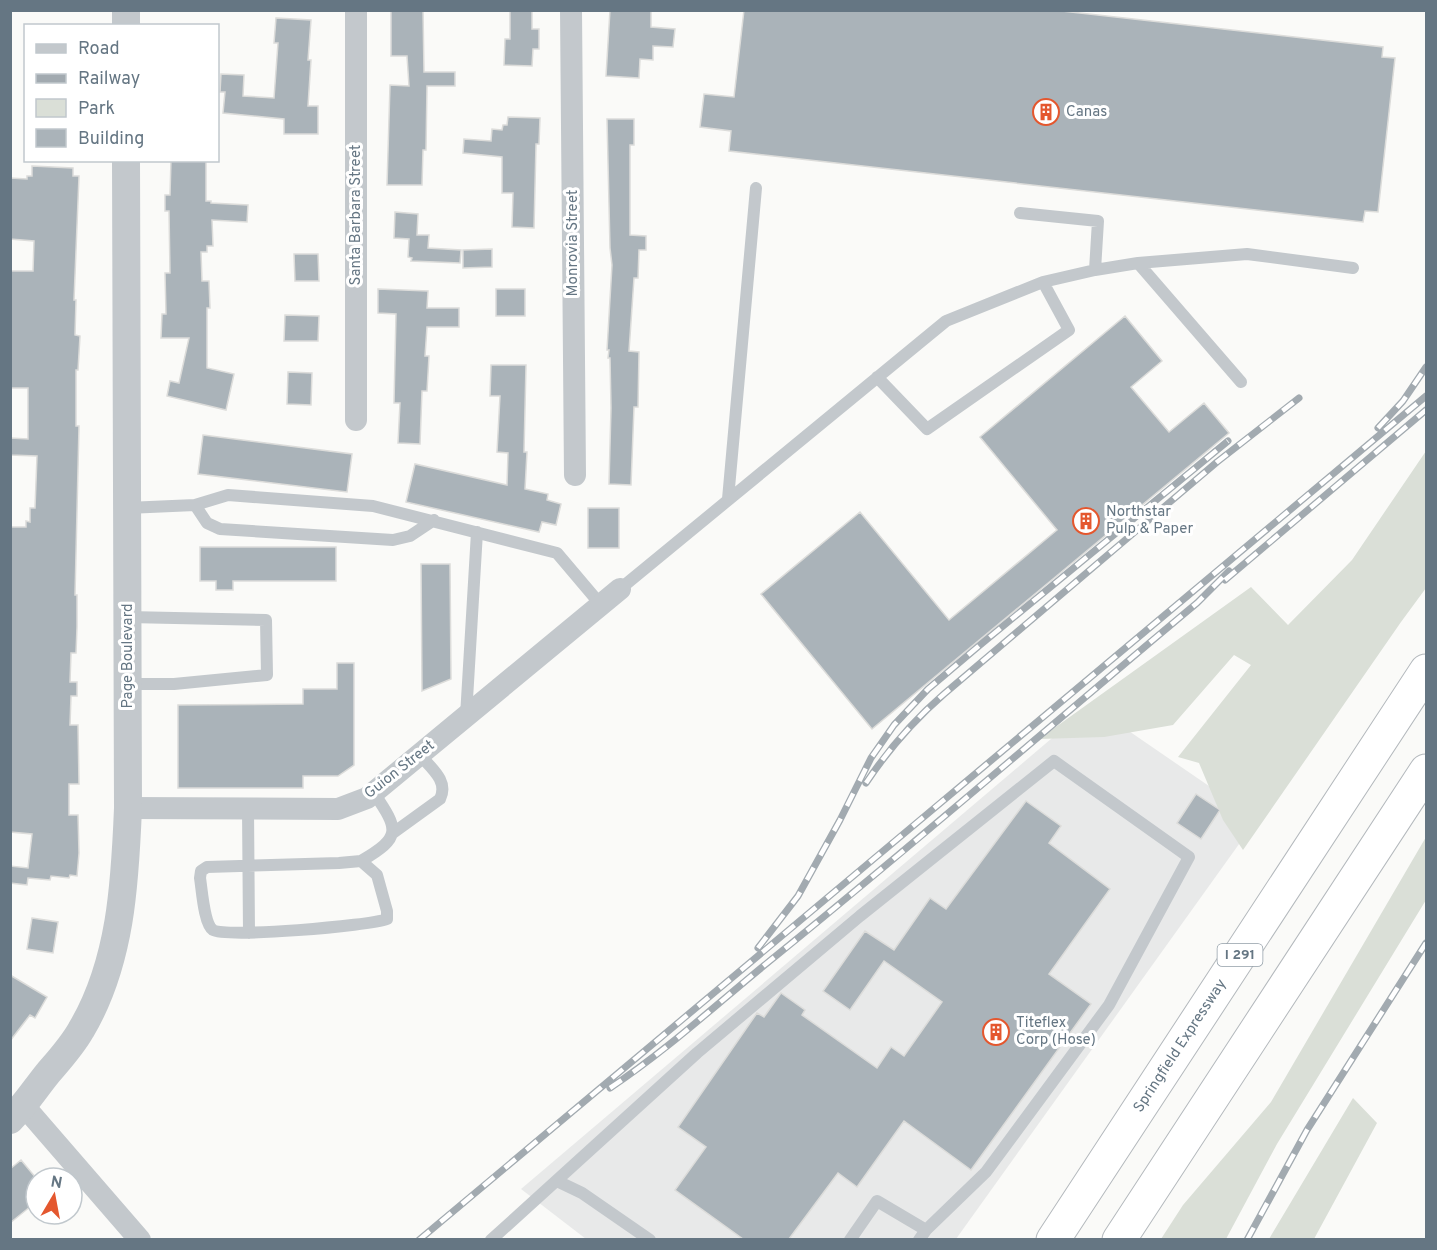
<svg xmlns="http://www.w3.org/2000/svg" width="1437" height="1250" font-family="Overpass,sans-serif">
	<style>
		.built { fill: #e8e9e9 }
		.green { fill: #dadfd7 }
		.building { fill: #aab3b9; stroke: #dcdcda; stroke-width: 1.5 }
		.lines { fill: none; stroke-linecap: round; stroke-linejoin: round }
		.motorway-casing { stroke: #b4b9bd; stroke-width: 35 }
		.service { stroke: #c3c8cc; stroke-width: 12 }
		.minor { stroke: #c3c8cc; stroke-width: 22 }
		.tertiary { stroke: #c3c8cc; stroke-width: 28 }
		.motorway { stroke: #fff; stroke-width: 33 }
		.rail-casing { stroke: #a2aab0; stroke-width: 7 }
		.rail { stroke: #fff; stroke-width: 4.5; stroke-dasharray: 14; stroke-linecap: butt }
		.labels { text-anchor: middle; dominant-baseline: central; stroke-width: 6; stroke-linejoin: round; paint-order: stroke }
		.shield { fill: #fff; stroke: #939fa8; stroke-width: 1.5 }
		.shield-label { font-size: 14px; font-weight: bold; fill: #657683 }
		.poi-label { font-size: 15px; fill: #657683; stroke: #fff; text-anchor: start }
		.street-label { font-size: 15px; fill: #657683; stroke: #fff }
	</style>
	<rect width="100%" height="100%" fill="#fafaf8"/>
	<path class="built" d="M1091,705L1257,819L956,1239H586L521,1189Z"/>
	<path class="green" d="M1426,451V588L1401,622L1243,850L1223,820L1199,763L1178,757L1251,665L1234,655L1173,725L1104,737L1039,739L1251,587L1288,625L1352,560Z
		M1426,837V900L1277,1144L1226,1239H1161L1183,1205L1271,1102Z
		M1353,1098L1377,1123L1314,1239H1269Z"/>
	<path class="building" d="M391,10H423L424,72H455V86H427L426,150H423L422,185H387L390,85L409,86L407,56H391Z
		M510,10H532V29H539V49H533L532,66L504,65L505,39H510Z
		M610,10H651V27L675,29L673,47L653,46V60L640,59L639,78L606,76Z
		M744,10H1053L1383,47L1382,57L1395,58L1378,212L1365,211L1363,222L729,151L731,131L700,127L704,94L734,97Z
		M276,18L311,20L308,60H311L308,106H318V134H284V119L223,113L225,92H220L221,74L244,75L243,96L274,98L278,43H274Z
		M508,117L540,118L539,144H536L534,228L512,227L513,193H502V157L463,153L464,139L491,141L492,129L502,130L503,125H507Z
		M607,119H634V145H630V235L646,236V250H639L638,278H634L629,351L639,352L638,407H634L631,485L609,484L611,408L610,358H608L609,350H607L612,265L610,248Z
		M171,160H206V201H211V203L248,205L247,222L212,220L213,246H207V252H201L202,281H209L210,308H207V368L234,374L226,410L167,396L170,381L179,383L189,338H161L162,314H166L165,273H170L169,211H165V195H170Z
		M32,166L73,168V176H79L74,300H76L75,335L80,336L78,370H76V426H79L75,595H77V627L76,653H71L70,682H77V696H71L70,725H78L79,784H69V815H78L79,853L77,876L70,875L69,878L51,876L50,880L28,878L27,885L10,883V866L28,868L32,834L10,832V527H26V521L30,522V508H35L37,456L10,455V438L28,439V388H10V271H33L34,241L10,239V178L27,179V176H32Z
		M395,212L418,214L417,235H429L428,248L461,250L460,263L411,261L412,258L408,257L409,239L394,238Z
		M492,249V267L463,268V250Z
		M294,254H318L319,281H295Z
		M378,289L428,291L427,308H459V327H427L425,356H429L427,391H422L420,444L398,443L400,403H394L396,314L378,313Z
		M496,289H525V316H496Z
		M285,315L319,316L318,341H284Z
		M1125,316L1162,361L1131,387L1169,432L1204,403L1229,433L872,729L761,594L860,512L949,620L1057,530L980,437Z
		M491,365H526L524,452H527L525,489L548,494L547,500L561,504L556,525L542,522L539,532L406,502L415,464L507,485L508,453L497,452L500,396H490Z
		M288,372L312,373L311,405L287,404Z
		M203,435L352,454L347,492L198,474Z
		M588,508H619V548H588Z
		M200,547H336V581H233V590H216V581H200Z
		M421,564H450L451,679L422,691Z
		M337,663H354V765L338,776H303V788H178V705L303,704V689H337Z
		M1196,794L1220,810L1201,839L1177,823Z
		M1026,801L1061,826L1049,843L1110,889L1049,974L1091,1004L971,1170L904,1121L857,1187L838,1173L789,1239H743L675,1190L706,1147L678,1127L757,1013L764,1017L781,993L805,1010L802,1015L877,1068L891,1047L904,1056L942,1002L884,961L850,1010L823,991L865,931L894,950L930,898L946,909Z
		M32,918L58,922L53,953L27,949Z
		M10,975L47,997L35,1018L30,1015L10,1041Z
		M21,1160L36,1178V1202L10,1223V1169Z"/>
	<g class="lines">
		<defs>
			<g id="motorway">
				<path id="s1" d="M1053,1240L1426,671"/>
				<path d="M1119,1240L1426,771"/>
			</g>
		</defs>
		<use href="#motorway" class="motorway-casing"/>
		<path class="service" d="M1020,213L1098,221L1095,270
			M1138,263L1241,382
			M877,377L927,429L1069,330L1043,282
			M728,499L756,188
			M195,505L207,523L220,529L393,540L410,536L434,520
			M127,508L195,505L228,495L373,506L557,553L601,605
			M620,589L946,321L1043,282L1095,270L1138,263L1247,254L1353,268
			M128,617L266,620L267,675L174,684H128
			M466,716L477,532
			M248,809L249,933
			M393,833L440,799C449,781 431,768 420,755
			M361,861L377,875L387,911V919C369,926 226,938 213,930C204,924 202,890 200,878L201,871L207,867L339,863Z
			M361,861C402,837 399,830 374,793
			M557,1181L582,1193L650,1240
			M491,1240L697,1053L860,916L1054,761L1189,857L1109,1005L986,1172L926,1230L919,1240
			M850,1240L877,1201L926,1230"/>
		<path class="minor" d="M356,10V420
			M571,10L575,475
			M128,808L338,809L367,798L620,589
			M24,1106L140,1240"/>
		<path class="tertiary" d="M126,10V26
			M10,1120C25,1105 35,1089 48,1073C60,1059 72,1046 81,1030C121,963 125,883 128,808L126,160"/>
		<use href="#motorway" class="motorway"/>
		<defs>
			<path id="rail" d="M1378,428L1403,401L1426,367
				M1225,580L1426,410
				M866,783C888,750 914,720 944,694L1217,462L1299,398
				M758,948L798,896L840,820L871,758L894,725L928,689L980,645L1228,441
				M610,1088C669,1049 721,1000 777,955C919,840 1057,720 1197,603L1229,571
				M419,1240L1426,396
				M1247,1240L1307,1130L1426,943"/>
		</defs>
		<use href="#rail" class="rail-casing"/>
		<use href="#rail" class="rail"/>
	</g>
	<defs>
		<symbol id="building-ring" viewBox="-11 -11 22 22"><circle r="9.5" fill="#fff" stroke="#e4572e" stroke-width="1.5"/><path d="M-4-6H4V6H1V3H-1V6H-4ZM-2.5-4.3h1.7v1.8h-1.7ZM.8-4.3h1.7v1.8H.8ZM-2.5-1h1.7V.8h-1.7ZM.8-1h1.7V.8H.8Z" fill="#e4572e"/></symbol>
	</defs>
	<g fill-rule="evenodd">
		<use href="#building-ring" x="1031" y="97" width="30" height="30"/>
		<use href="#building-ring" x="1071" y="506" width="30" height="30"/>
		<use href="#building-ring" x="981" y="1017" width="30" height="30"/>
	</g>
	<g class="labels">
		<rect class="shield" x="1217.5" y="944" width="45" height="22" rx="4.5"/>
		<g class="shield-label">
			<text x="1240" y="955">I 291</text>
		</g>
		<g class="poi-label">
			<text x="1066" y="112">Canas</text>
			<text x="1106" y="512">Northstar<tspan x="1106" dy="17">Pulp &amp; Paper</tspan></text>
			<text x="1016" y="1023">Titeflex<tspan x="1016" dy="17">Corp (Hose)</tspan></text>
		</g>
		<g class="street-label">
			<text transform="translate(356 215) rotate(-90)">Santa Barbara Street</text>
			<text transform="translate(573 243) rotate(-90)">Monrovia Street</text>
			<text transform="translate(128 656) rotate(-90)">Page Boulevard</text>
			<text transform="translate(400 770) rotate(-38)">Guion Street</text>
			<text stroke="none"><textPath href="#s1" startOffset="232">Springfield Expressway</textPath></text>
		</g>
	</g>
	<rect width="1437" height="1250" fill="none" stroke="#657683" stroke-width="24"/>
	<rect x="24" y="24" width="195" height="138" fill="#ffffff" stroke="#c1c8cd" stroke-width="1.5"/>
	<rect x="36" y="44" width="30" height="9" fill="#c3c8cc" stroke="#c1c8cd" stroke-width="1.5"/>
	<text x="78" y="54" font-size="18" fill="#657683">Road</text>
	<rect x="36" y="74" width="30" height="9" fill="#a2aab0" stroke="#c1c8cd" stroke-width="1.5"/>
	<text x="78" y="84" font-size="18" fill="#657683">Railway</text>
	<rect x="36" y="99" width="30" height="18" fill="#dadfd7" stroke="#c1c8cd" stroke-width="1.5"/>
	<text x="78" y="114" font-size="18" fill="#657683">Park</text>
	<rect x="36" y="129" width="30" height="18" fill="#aab3b9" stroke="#c1c8cd" stroke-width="1.5"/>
	<text x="78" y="144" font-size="18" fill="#657683">Building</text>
	<g transform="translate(54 1196) rotate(10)"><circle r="28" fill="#ffffff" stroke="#c1c8cd" stroke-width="1.5"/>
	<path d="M0-4.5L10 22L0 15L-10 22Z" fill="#e4572e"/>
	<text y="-9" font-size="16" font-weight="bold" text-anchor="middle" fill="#657683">N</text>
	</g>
</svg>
